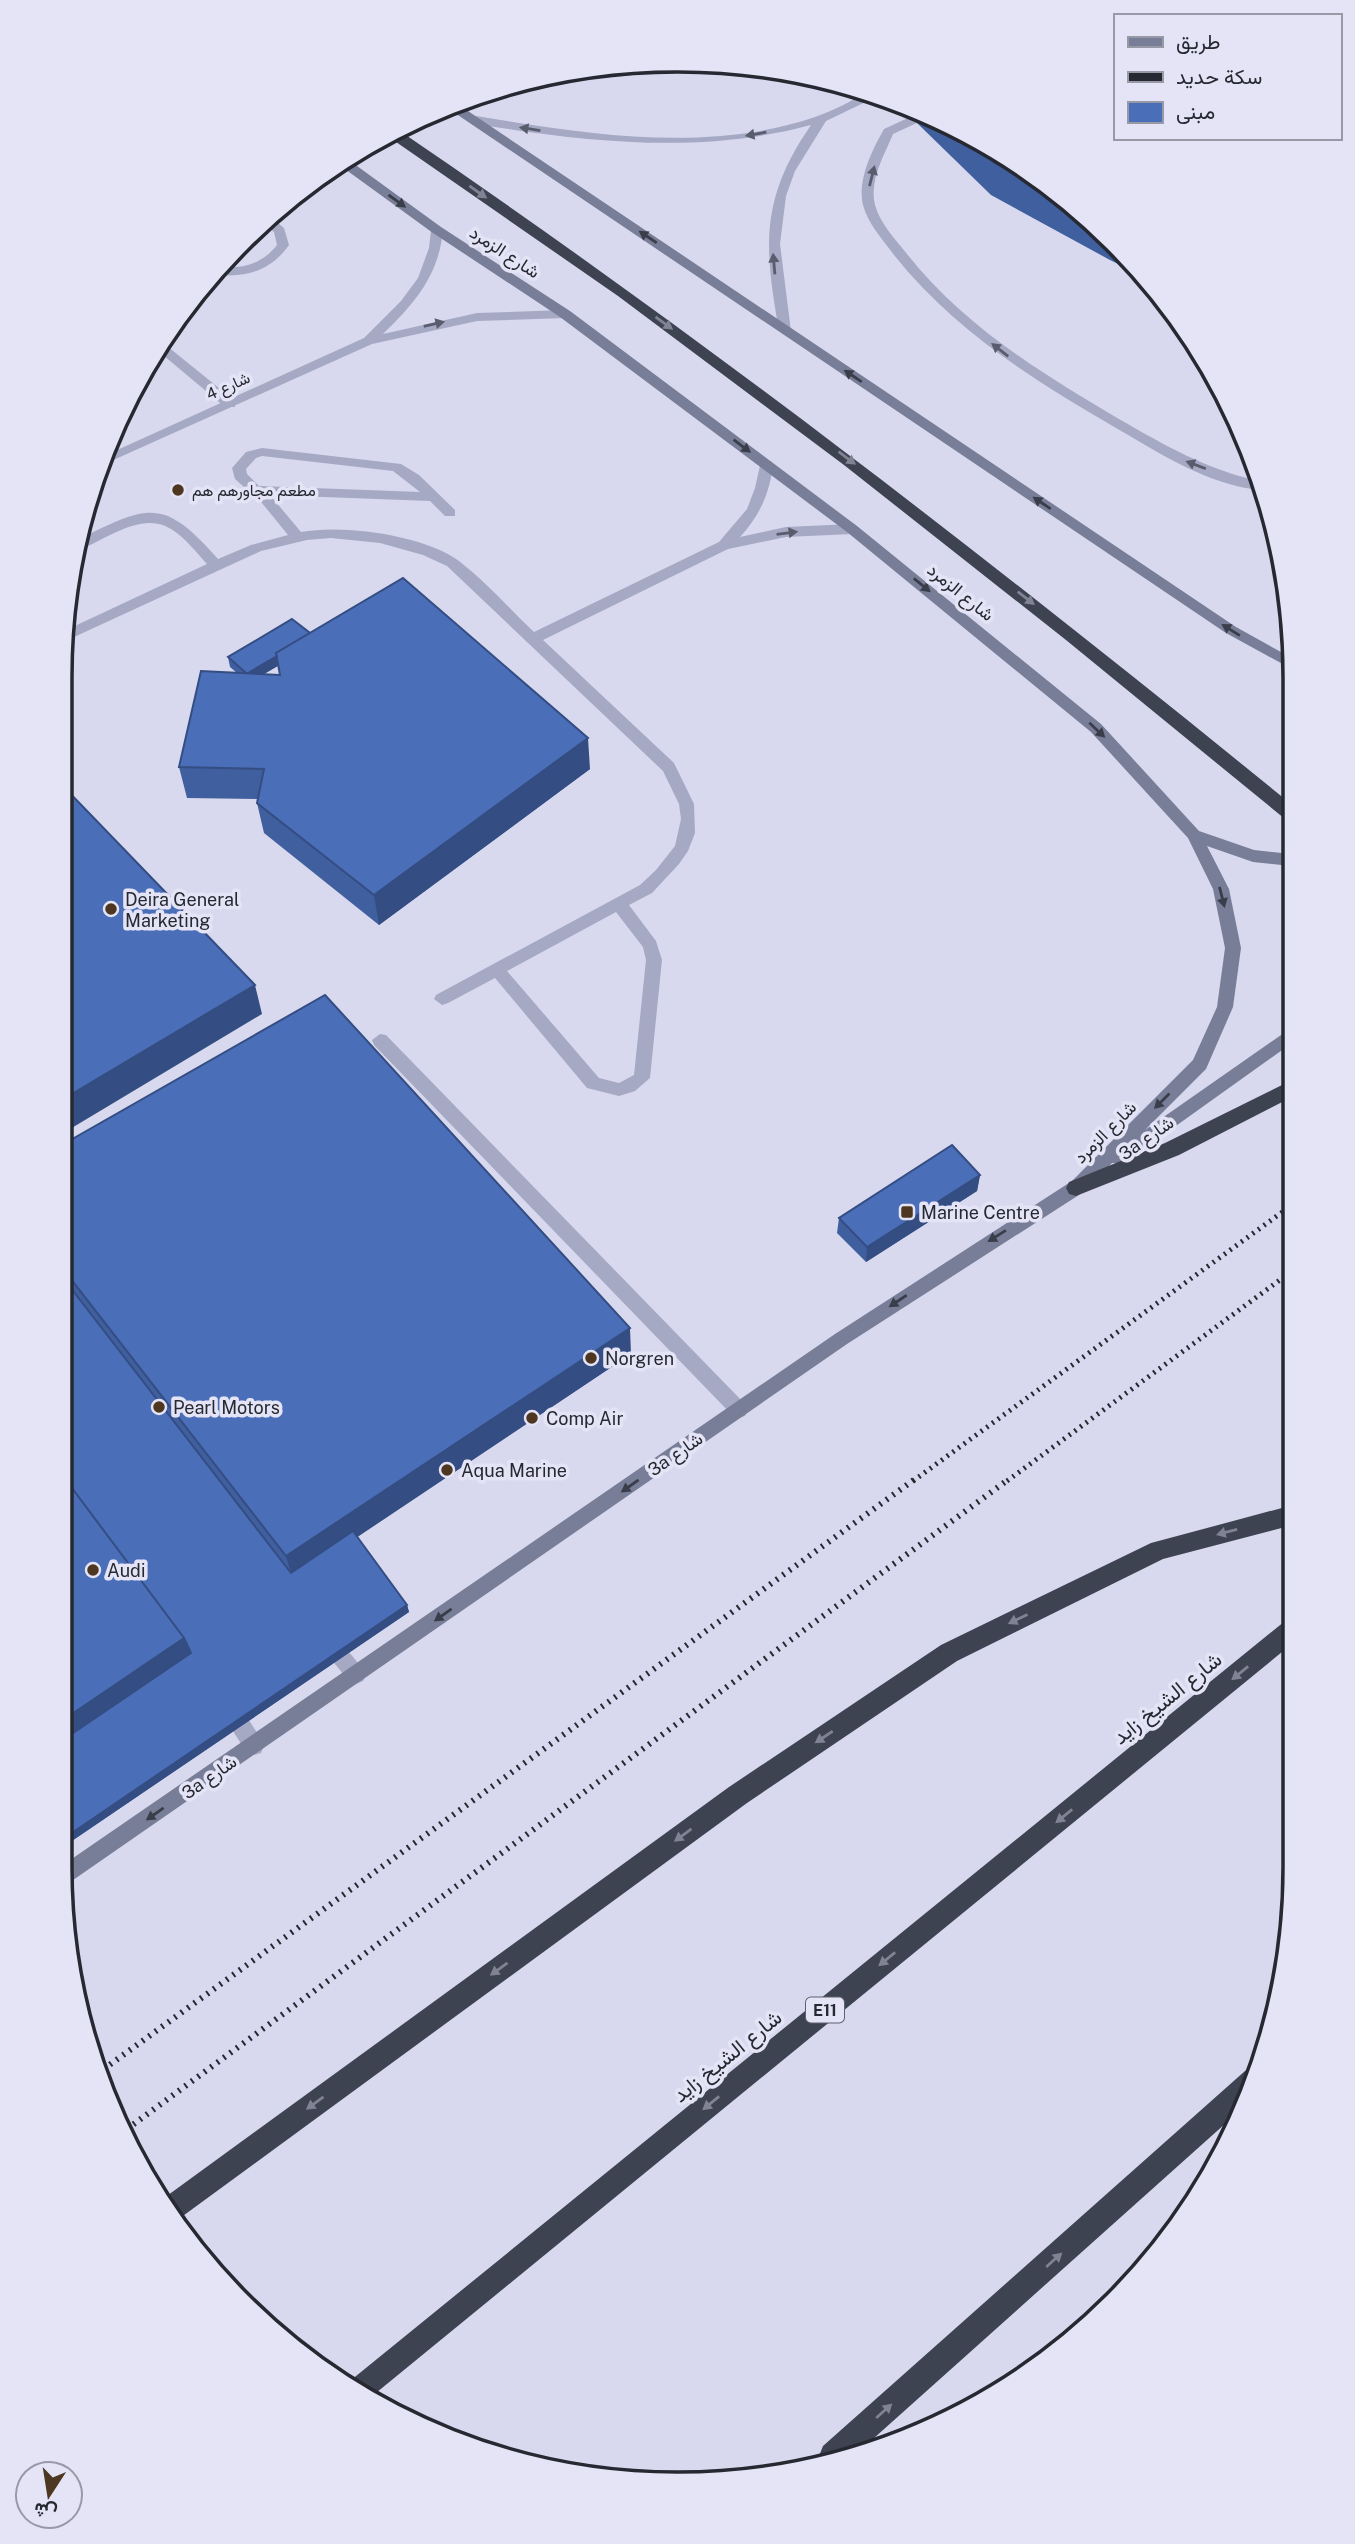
<svg xmlns="http://www.w3.org/2000/svg" width="1355" height="2544" font-family="'Public Sans',Vazirmatn,sans-serif">
	<style>
		.lines { fill: none; stroke-linecap: round; stroke-linejoin: round }
		.lane { fill: #a6a9c4; fill-rule: evenodd }
		.street { fill: #a6a9c4; fill-rule: evenodd }
		.secondary { fill: #787e97; fill-rule: evenodd }
		.highway { fill: #3e4351; fill-rule: evenodd }
		.rail-far1 { stroke: #262931; stroke-width: 5; stroke-dasharray: 2 5; stroke-linecap: butt }
		.rail { stroke: #262931; stroke-width: 6; stroke-dasharray: 2 6; stroke-linecap: butt }
		.wall { fill: #405f9f; fill-rule: evenodd }
		.shaded-wall { fill: #344d82 }
		.building { fill: #4b6eb9; stroke: #344d82; stroke-width: 2 }
		.oneway { fill: #595c6c }
		.oneway2 { fill: #808393 }
		.oneway3 { fill: #3a3e4a }
		.poi-dot { fill: #4e3720; stroke: #e4e4f6; stroke-width: 2.5 }
		.labels { text-anchor: middle; dominant-baseline: central; stroke-width: 7; stroke-linejoin: round; paint-order: stroke }
		.far-street-label { font-size: 16px; fill: #262931; stroke: #e4e4f6 }
		.far-poi-label { font-size: 16px; fill: #262931; stroke: #e4e4f6; text-anchor: start }
		.shield { fill: #e4e4f6; stroke: #5f616c; stroke-width: 2 }
		.shield-label { font-size: 16px; font-weight: bold; fill: #262931 }
		.street-label { font-size: 18px; fill: #262931; stroke: #e4e4f6 }
		.poi-label { font-size: 18px; fill: #262931; stroke: #e4e4f6; text-anchor: start }
		.near-street-label { font-size: 21px; fill: #262931; stroke: #e4e4f6 }
		.rim { fill: none; stroke: #262931; stroke-width: 3.5 }
	</style>
	<rect width="100%" height="100%" fill="#d8d9ee"/>
	<g class="lines">
		<path class="lane" d="M921,112L932,116L893,134C884,156 869,180 875,205C880,223 895,239 907,254C964,326 1041,373 1119,419C1164,445 1208,470 1259,481L1262,490C1208,486 1156,451 1111,425C1030,378 953,329 894,255C883,240 868,224 863,205C857,181 872,150 884,129Z
			M268,215L284,228L289,245C271,271 244,279 213,274L219,267C243,269 262,264 277,245L274,232L262,222Z
			M162,342L235,401V407H225L157,350Z
			M262,448L401,464L419,475L455,510V516H445L430,501L270,495L301,532C343,524 424,535 459,561C486,582 510,609 534,632L719,542L747,509L755,488L761,461H771L773,464C770,493 760,515 740,537L786,527L852,524L859,529L852,534L786,537L728,549L543,640L674,763L694,804L695,833L688,851L679,864L652,893L629,905L656,941L662,960L650,1078L635,1091L619,1096L587,1088L495,978L448,1003L442,1005L434,999L436,995L640,885L656,870L675,846L681,819L679,804L663,771L447,566L423,555L380,543L331,538L307,540L261,551L61,643L62,632L207,564C174,526 160,510 110,535C99,540 87,548 75,550L77,540C148,505 163,496 218,559L251,545L288,535L262,503L235,479L232,468L246,452ZM262,456L393,471L420,492L259,486L247,474L246,469L256,458ZM616,912L643,947L646,960L634,1075L619,1083L599,1078L507,971Z
			M380,1034L386,1035L745,1404L748,1410L745,1416L739,1418L733,1416L374,1045L372,1040Z
			M327,1631L334,1634L363,1669L366,1675L363,1681L356,1684L349,1681L320,1646L317,1640L320,1634Z
			M229,1698L236,1700L261,1739L264,1746L261,1753L254,1755L247,1753L222,1714L219,1707L222,1700Z"/>
		<path class="street" d="M868,92L878,96L826,121L795,171L786,196L780,244L791,331L785,335L779,331C764,246 760,199 811,125C699,155 589,142 476,124L470,120L476,116C586,134 706,154 815,117C833,111 851,101 868,92Z
			M437,226L443,230C439,275 415,303 383,334L477,313L565,310L571,314L565,318L477,321L372,344L100,466L104,456L364,338L401,301L418,278L429,248L431,230Z"/>
		<path class="secondary" d="M456,103L1236,627L1290,657V668L1226,633L446,107Z
			M346,158L441,227L570,311L857,526L1101,724L1199,831L1254,850L1291,854V866L1253,862L1207,846L1229,889L1241,948L1233,1007L1206,1069L1145,1130L1291,1028L1292,1043L1124,1163H1112L1082,1193L847,1344L63,1887L60,1867L835,1334L1072,1181L1193,1060L1217,1007L1225,948L1213,889L1188,838L1091,732L847,532L560,317L433,233L338,164Z"/>
		<path class="highway" d="M397,129C706,339 1001,568 1291,804V821L1285,819L1066,640L844,465L618,296L386,135Z
			M1292,1080V1097L1179,1155L1076,1196L1069,1194L1066,1188L1069,1182L1165,1143Z
			M1293,1505V1525L1163,1559L957,1661L747,1803L176,2221L164,2198L729,1787L941,1645L1151,1543Z
			M1293,1618V1643L371,2397L345,2385L1285,1621Z
			M1254,2067L1258,2069L1245,2106L864,2447L821,2460L819,2456L823,2446L1245,2071Z"/>
		<path class="rail-far1" d="M913,1481L1292,1205
			M1007,1481L1292,1271"/>
		<path class="rail" d="M97,2074L915,1479
			M127,2129L1009,1479"/>
	</g>
	<path class="wall" d="M917,111L951,123L1085,213L1145,277L1110,260L991,195L916,122Z
		M310,633L590,769L379,925L264,833L257,803L258,799L187,798L179,767L237,673L230,667L228,657ZM278,666L280,675L264,674Z
		M60,1146L631,1354L357,1537L407,1605L409,1612L60,1849Z
		M980,1175L977,1191L866,1262L837,1233L839,1218Z"/>
	<path class="shaded-wall" d="M313,635L314,644L249,683L247,674Z
		M588,738L590,769L379,925L374,895Z
		M255,985L262,1014L60,1135V1101Z
		M980,1175L977,1191L866,1262L867,1247Z
		M630,1328L631,1354L293,1580L286,1556Z
		M407,1605L409,1612L60,1849V1841Z
		M184,1638L193,1660L60,1751V1722Z"/>
	<path class="building" d="M958,128L1076,207L995,163Z
		M403,578L588,738L374,895L257,803L264,769L179,767L201,671L280,675L276,653Z
		M292,619L310,633L276,653L277,656L248,673H246L228,657Z
		M61,784L255,985L60,1101Z
		M325,995L630,1328L286,1556L60,1265V1146Z
		M952,1145L980,1175L867,1247L839,1218Z
		M60,1274L291,1573L353,1531L407,1605L60,1841V1742L191,1653L184,1638L60,1472Z
		M60,1472L184,1638L60,1722Z"/>
	<defs><path id="oneway-solid" d="M-6-.8H1V-3.2L6.5 0L1 3.2V.8H-6Z" transform="scale(1.75)"/></defs>
	<g class="oneway">
		<use href="#oneway-solid" transform="translate(530 129) rotate(-171)"/>
		<use href="#oneway-solid" transform="translate(756 134) rotate(170)"/>
		<use href="#oneway-solid" transform="translate(872 176) rotate(-76)"/>
		<use href="#oneway-solid" transform="translate(774 264) rotate(-95)"/>
		<use href="#oneway-solid" transform="translate(434 324) rotate(-13)"/>
		<use href="#oneway-solid" transform="translate(1000 350) rotate(-142)"/>
		<use href="#oneway-solid" transform="translate(1196 465) rotate(-159)"/>
		<use href="#oneway-solid" transform="translate(787 533) rotate(-7)"/>
	</g>
	<g class="oneway2">
		<use href="#oneway-solid" transform="translate(478 192) rotate(35)"/>
		<use href="#oneway-solid" transform="translate(664 323) rotate(36)"/>
		<use href="#oneway-solid" transform="translate(847 458) rotate(37)"/>
		<use href="#oneway-solid" transform="translate(1026 598) rotate(38)"/>
		<use href="#oneway-solid" transform="translate(1227 1532) rotate(165)"/>
		<use href="#oneway-solid" transform="translate(1018 1619) rotate(154)"/>
		<use href="#oneway-solid" transform="translate(1240 1673) rotate(141)"/>
		<use href="#oneway-solid" transform="translate(824 1737) rotate(146)"/>
		<use href="#oneway-solid" transform="translate(1064 1816) rotate(141)"/>
		<use href="#oneway-solid" transform="translate(683 1835) rotate(144)"/>
		<use href="#oneway-solid" transform="translate(887 1959) rotate(141)"/>
		<use href="#oneway-solid" transform="translate(499 1969) rotate(144)"/>
		<use href="#oneway-solid" transform="translate(315 2103) rotate(144)"/>
		<use href="#oneway-solid" transform="translate(711 2103) rotate(141)"/>
		<use href="#oneway-solid" transform="translate(1054 2260) rotate(-42)"/>
		<use href="#oneway-solid" transform="translate(884 2411) rotate(-42)"/>
	</g>
	<g class="oneway3">
		<use href="#oneway-solid" transform="translate(397 201) rotate(36)"/>
		<use href="#oneway-solid" transform="translate(648 237) rotate(-146)"/>
		<use href="#oneway-solid" transform="translate(853 376) rotate(-146)"/>
		<use href="#oneway-solid" transform="translate(742 446) rotate(37)"/>
		<use href="#oneway-solid" transform="translate(1042 503) rotate(-146)"/>
		<use href="#oneway-solid" transform="translate(922 585) rotate(39)"/>
		<use href="#oneway-solid" transform="translate(1231 630) rotate(-148)"/>
		<use href="#oneway-solid" transform="translate(1097 730) rotate(43)"/>
		<use href="#oneway-solid" transform="translate(1222 897) rotate(76)"/>
		<use href="#oneway-solid" transform="translate(1162 1101) rotate(135)"/>
		<use href="#oneway-solid" transform="translate(997 1236) rotate(148)"/>
		<use href="#oneway-solid" transform="translate(898 1301) rotate(146)"/>
		<use href="#oneway-solid" transform="translate(630 1486) rotate(145)"/>
		<use href="#oneway-solid" transform="translate(443 1615) rotate(145)"/>
		<use href="#oneway-solid" transform="translate(155 1814) rotate(145)"/>
	</g>
	<g class="poi-dot">
		<circle cx="178" cy="490" r="7"/>
		<circle cx="111" cy="909" r="7"/>
		<rect x="900" y="1205" width="14" height="14" rx="3.5"/>
		<circle cx="591" cy="1358" r="7"/>
		<circle cx="159" cy="1407" r="7"/>
		<circle cx="532" cy="1418" r="7"/>
		<circle cx="447" cy="1470" r="7"/>
		<circle cx="93" cy="1570" r="7"/>
	</g>
	<g class="labels">
		<g class="far-street-label">
			<text transform="translate(228 386) rotate(-24)">شارع 4</text>
		</g>
		<g class="far-poi-label">
			<text x="192" y="490">مطعم مجاورهم هم</text>
		</g>
		<rect class="shield" x="806" y="1997.5" width="38" height="25" rx="5"/>
		<g class="shield-label">
			<text x="825" y="2010">E11</text>
		</g>
		<g class="street-label">
			<text transform="translate(505 252) rotate(33)">شارع الزمرد</text>
			<text transform="translate(961 592) rotate(39)">شارع الزمرد</text>
			<text transform="translate(1105 1132) rotate(-45)">شارع الزمرد</text>
			<text transform="translate(1146 1138) rotate(-35)">3a شارع</text>
			<text transform="translate(675 1454) rotate(-35)">3a شارع</text>
			<text transform="translate(209 1777) rotate(-35)">3a شارع</text>
		</g>
		<g class="poi-label">
			<text x="125" y="899">Deira General<tspan x="125" dy="21">Marketing</tspan></text>
			<text x="921" y="1212">Marine Centre</text>
			<text x="605" y="1358">Norgren</text>
			<text x="173" y="1407">Pearl Motors</text>
			<text x="546" y="1418">Comp Air</text>
			<text x="461" y="1470">Aqua Marine</text>
			<text x="107" y="1570">Audi</text>
		</g>
		<g class="near-street-label">
			<text transform="translate(1167 1698) rotate(-39)">شارع الشيخ زايد</text>
			<text transform="translate(727 2056) rotate(-39)">شارع الشيخ زايد</text>
		</g>
	</g>
	<path d="M0 0H1355V2544H0ZM677 72H678A605 605 0 0 1 1283 677V1867A605 605 0 0 1 678 2472H677A605 605 0 0 1 72 1867V677A605 605 0 0 1 677 72Z" fill="#e4e4f6" fill-rule="evenodd"/>
	<path class="rim" d="M677 72H678A605 605 0 0 1 1283 677V1867A605 605 0 0 1 678 2472H677A605 605 0 0 1 72 1867V677A605 605 0 0 1 677 72Z"/>
	<rect x="1114" y="14" width="228" height="126" fill="#e4e4f6" stroke="#9899a7" stroke-width="2"/>
	<rect x="1128" y="37" width="35" height="10" fill="#787e97" stroke="#9899a7" stroke-width="2"/>
	<text x="1176" y="49" font-size="21" fill="#262931">طريق</text>
	<rect x="1128" y="72" width="35" height="10" fill="#262931" stroke="#9899a7" stroke-width="2"/>
	<text x="1176" y="84" font-size="21" fill="#262931">سكة حديد</text>
	<rect x="1128" y="102" width="35" height="21" fill="#4b6eb9" stroke="#9899a7" stroke-width="2"/>
	<text x="1176" y="119" font-size="21" fill="#262931">مبنى</text>
	<g transform="translate(49 2495) rotate(192)"><circle r="33" fill="#e4e4f6" stroke="#9899a7" stroke-width="2"/>
	<path d="M0-5L12 26L0 18L-12 26Z" fill="#4e3720"/>
	<text y="-10" font-size="19" font-weight="bold" text-anchor="middle" fill="#262931">ش</text>
	</g>
</svg>
